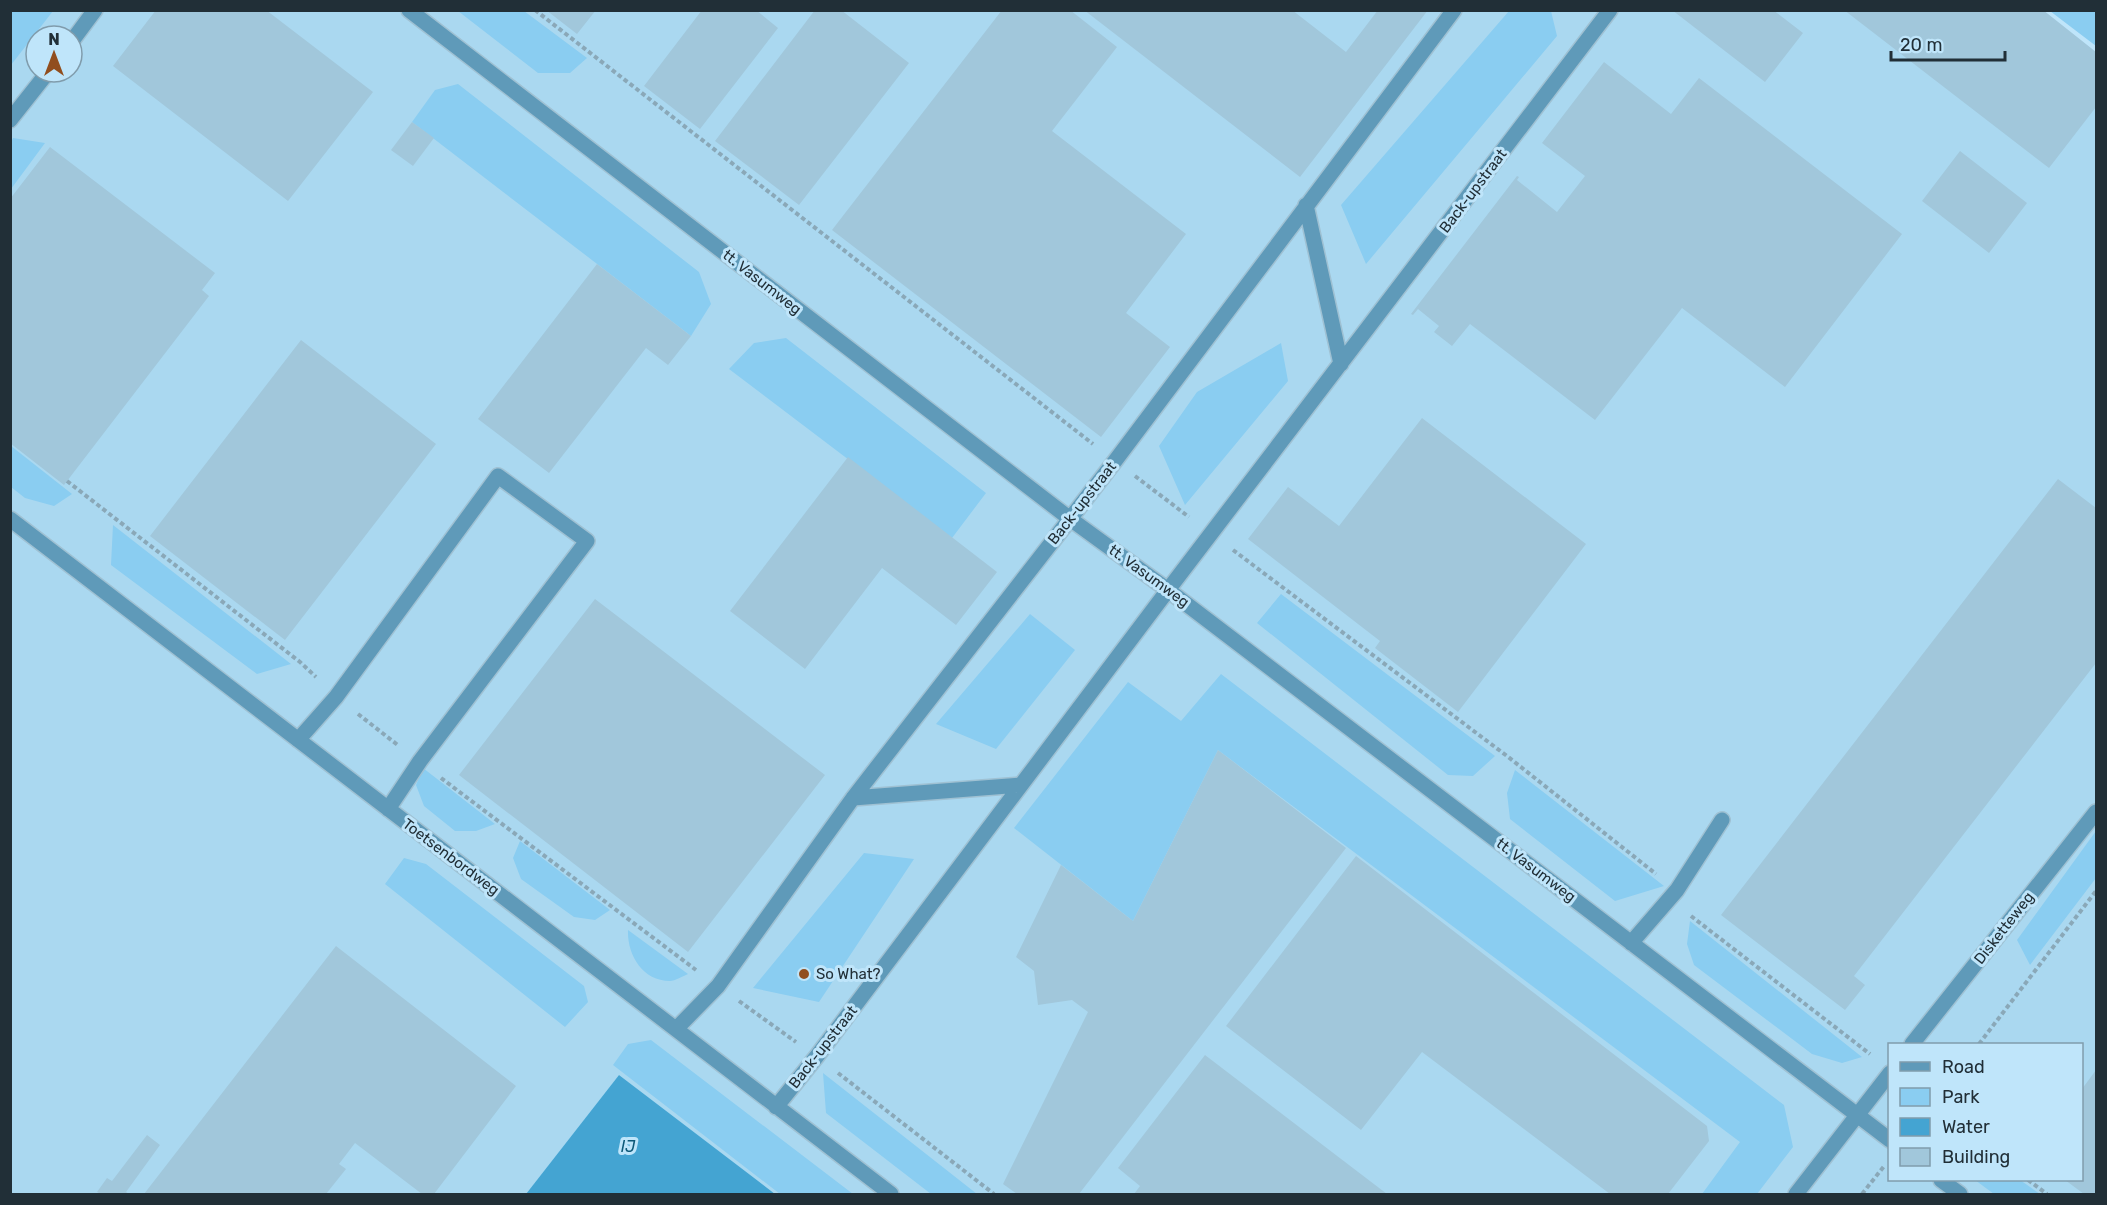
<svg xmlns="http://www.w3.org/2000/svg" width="2107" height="1205" font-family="Rubik,sans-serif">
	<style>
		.built { fill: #aad8f0; fill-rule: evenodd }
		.green { fill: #8acdf1 }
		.water { fill: #44a4d2 }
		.building { fill: #a1c7db }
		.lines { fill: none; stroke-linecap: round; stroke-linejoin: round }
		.minor-casing { stroke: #9fc1d3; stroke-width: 18 }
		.path { stroke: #8aa8b8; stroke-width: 4; stroke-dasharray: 4.5 3; stroke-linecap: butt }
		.minor { stroke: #5f9ab9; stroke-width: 15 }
		.poi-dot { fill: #914e1e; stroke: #bfe5fa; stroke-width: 2 }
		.labels { text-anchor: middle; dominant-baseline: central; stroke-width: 6; stroke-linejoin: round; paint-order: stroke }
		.street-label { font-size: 15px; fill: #212f37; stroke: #bfe5fa }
		.poi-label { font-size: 15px; fill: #212f37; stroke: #bfe5fa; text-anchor: start }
		.water-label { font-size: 16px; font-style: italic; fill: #0d5979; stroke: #bfe5fa }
	</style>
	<rect width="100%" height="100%" fill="#bfe5fa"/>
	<path class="built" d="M10,11H2008L2096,82V1194H775L619,1075L526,1194H11ZM36,36H72V72H36ZM1890,1044H2082V1180H1890Z"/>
	<path class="green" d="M11,10L53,11L11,65L10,11Z
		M458,11H524L587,58L570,73H538Z
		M1509,11H1551L1557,36L1366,264L1341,205Z
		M2050,11H2096V46Z
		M458,84L699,272L711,304L691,336L412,122L435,90Z
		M13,138L45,143L11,189V142Z
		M786,338L986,493L952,538L729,369L754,343Z
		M1281,343L1288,381L1185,505L1159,446L1197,392Z
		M11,446L72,494L54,506L25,498L11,487Z
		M113,525L291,664L257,674L111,565Z
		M1281,594L1495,756L1473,776L1448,775L1257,623Z
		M1030,614L1075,650L996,749L936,724Z
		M1221,674L1784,1105L1793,1147L1757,1194H1702L1740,1142L1218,750L1133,921L1014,828L1128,682L1181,721Z
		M423,768L495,824L476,831H455L424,806L416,785Z
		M1515,770L1664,886L1615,901L1510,819L1507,793Z
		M2096,831V878L2030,965L2017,940Z
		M520,841L610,910L595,920L574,917L521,879L513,858Z
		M864,853L914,859L819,1002L753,988Z
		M404,858L426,864L584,986L588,1002L565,1027L385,884Z
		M1690,921L1862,1057L1842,1063L1812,1054L1694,965L1687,944Z
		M628,930L688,974C683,976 675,981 670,981C642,981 627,954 628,930Z
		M651,1040L853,1194H780L613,1065L628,1044Z
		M823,1073L977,1194H931L826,1113Z
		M1975,1180H2020L2040,1194H1994Z"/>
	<path class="water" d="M619,1075L775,1194H526Z"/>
	<path class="building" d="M156,10H266L373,92L288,201L113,66Z
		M546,10H596L577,34Z
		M702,10H756L778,28L700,129L644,86Z
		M815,10H841L909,63L799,205L715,141Z
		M1002,10H1070L1117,47L1052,131L1186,234L1126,313L1170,347L1101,437L832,230Z
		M1084,10H1292L1346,52L1378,10H1428L1300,177Z
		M1672,10H1773L1803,33L1765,82Z
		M1844,10H2043L2096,52V107L2049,168Z
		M1604,62L1671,114L1699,78L1902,234L1785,387L1682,308L1595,420L1470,324L1452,346L1434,332L1439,326L1418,309L1413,315L1411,314L1517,176L1519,177L1517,180L1557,212L1585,176L1542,143Z
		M412,122L434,138L413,166L391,150Z
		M50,147L215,273L202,290L209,296L64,485L10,443V199Z
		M1960,151L2027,203L1989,253L1922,201Z
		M597,264L691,336L668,365L646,348L549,473L478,419Z
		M301,340L436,444L285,640L150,536Z
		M1422,418L1586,544L1458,712L1375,648L1380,641L1248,539L1288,487L1339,526Z
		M848,457L997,572L956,625L882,568L805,669L730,611Z
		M2058,479L2096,508V663L1854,976L1865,985L1845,1010L1721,915Z
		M595,599L825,775L688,952L459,775Z
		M1218,750L1346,848L1079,1194H1017L1003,1184L1088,1012L1072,1000L1038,1005L1034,971L1016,957L1061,865L1133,921Z
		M1356,856L1707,1126L1709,1141L1668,1194H1610L1422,1052L1361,1130L1226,1026Z
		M336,946L516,1086L434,1194H422L355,1143L339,1164L346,1169L326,1194H144Z
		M1205,1055L1387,1194H1134L1140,1186L1118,1168Z
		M2096,1070V1194H2084L2065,1180H2082V1089Z
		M147,1135L160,1145L126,1192L129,1194H101L97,1192L107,1178L112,1181Z"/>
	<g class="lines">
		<defs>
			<path id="minor" d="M409,10L1069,518L1168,590L1890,1140
				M72,41L95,10
				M10,120L48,72
				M1306,205L1341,364
				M10,519L891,1194
				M298,740L336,697L498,476L587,541L420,761L388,809
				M853,798L1021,785
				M1631,943L1677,890L1722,820
				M676,1029L718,986L853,798L1115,461L1454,10
				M1912,1044L2096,812
				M776,1107L817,1056L1168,590L1610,10
				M1941,1180L1960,1194
				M1796,1194L1890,1073"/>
		</defs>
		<use href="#minor" class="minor-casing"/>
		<path class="path" d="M535,10L1093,444
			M1135,476L1189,517
			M67,481L300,662L316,677
			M1233,550L1507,756L1656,874
			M358,714L399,746
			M441,778L696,970
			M1691,916L1870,1054
			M739,1001L796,1042
			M1979,1044L2096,891
			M838,1073L994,1194
			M2028,1180L2047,1194
			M1862,1194L1885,1165"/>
		<use href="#minor" class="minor"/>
	</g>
	<circle class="poi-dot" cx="804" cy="974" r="6"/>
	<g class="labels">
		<g class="street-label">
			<text transform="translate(1473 191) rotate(-53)">Back-upstraat</text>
			<text transform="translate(762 282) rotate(38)">tt. Vasumweg</text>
			<text transform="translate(1082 503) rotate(-52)">Back-upstraat</text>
			<text transform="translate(1149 576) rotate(36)">tt. Vasumweg</text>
			<text transform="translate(451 857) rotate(37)">Toetsenbordweg</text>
			<text transform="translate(1536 870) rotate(37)">tt. Vasumweg</text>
			<text transform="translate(2004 928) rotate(-52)">Disketteweg</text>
			<text transform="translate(823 1047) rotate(-52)">Back-upstraat</text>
		</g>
		<g class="poi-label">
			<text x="816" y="974">So What?</text>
		</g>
		<g class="water-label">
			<text x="628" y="1146">IJ</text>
		</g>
	</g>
	<rect width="2107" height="1205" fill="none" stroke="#212f37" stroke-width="24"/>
	<rect x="1888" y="1043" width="195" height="138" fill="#bfe5fa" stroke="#809cac" stroke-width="1.5"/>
	<rect x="1900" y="1062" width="30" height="9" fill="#5f9ab9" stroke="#809cac" stroke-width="1.5"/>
	<text x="1942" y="1073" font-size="18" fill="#212f37">Road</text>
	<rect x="1900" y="1088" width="30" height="18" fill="#8acdf1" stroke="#809cac" stroke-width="1.5"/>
	<text x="1942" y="1103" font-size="18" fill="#212f37">Park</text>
	<rect x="1900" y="1118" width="30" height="18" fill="#44a4d2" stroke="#809cac" stroke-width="1.5"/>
	<text x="1942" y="1133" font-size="18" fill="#212f37">Water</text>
	<rect x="1900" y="1148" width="30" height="18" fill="#a1c7db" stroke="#809cac" stroke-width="1.5"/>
	<text x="1942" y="1163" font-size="18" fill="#212f37">Building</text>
	<g transform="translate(54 54)"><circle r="28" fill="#bfe5fa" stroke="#809cac" stroke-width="1.5"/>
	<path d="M0-4.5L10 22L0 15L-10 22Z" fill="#914e1e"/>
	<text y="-9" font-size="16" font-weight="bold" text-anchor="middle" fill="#212f37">N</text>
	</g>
	<path d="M1891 51v9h114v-9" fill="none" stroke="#212f37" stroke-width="3"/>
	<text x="1900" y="51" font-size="18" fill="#212f37" stroke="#bfe5fa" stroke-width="4.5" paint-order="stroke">20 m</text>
</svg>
